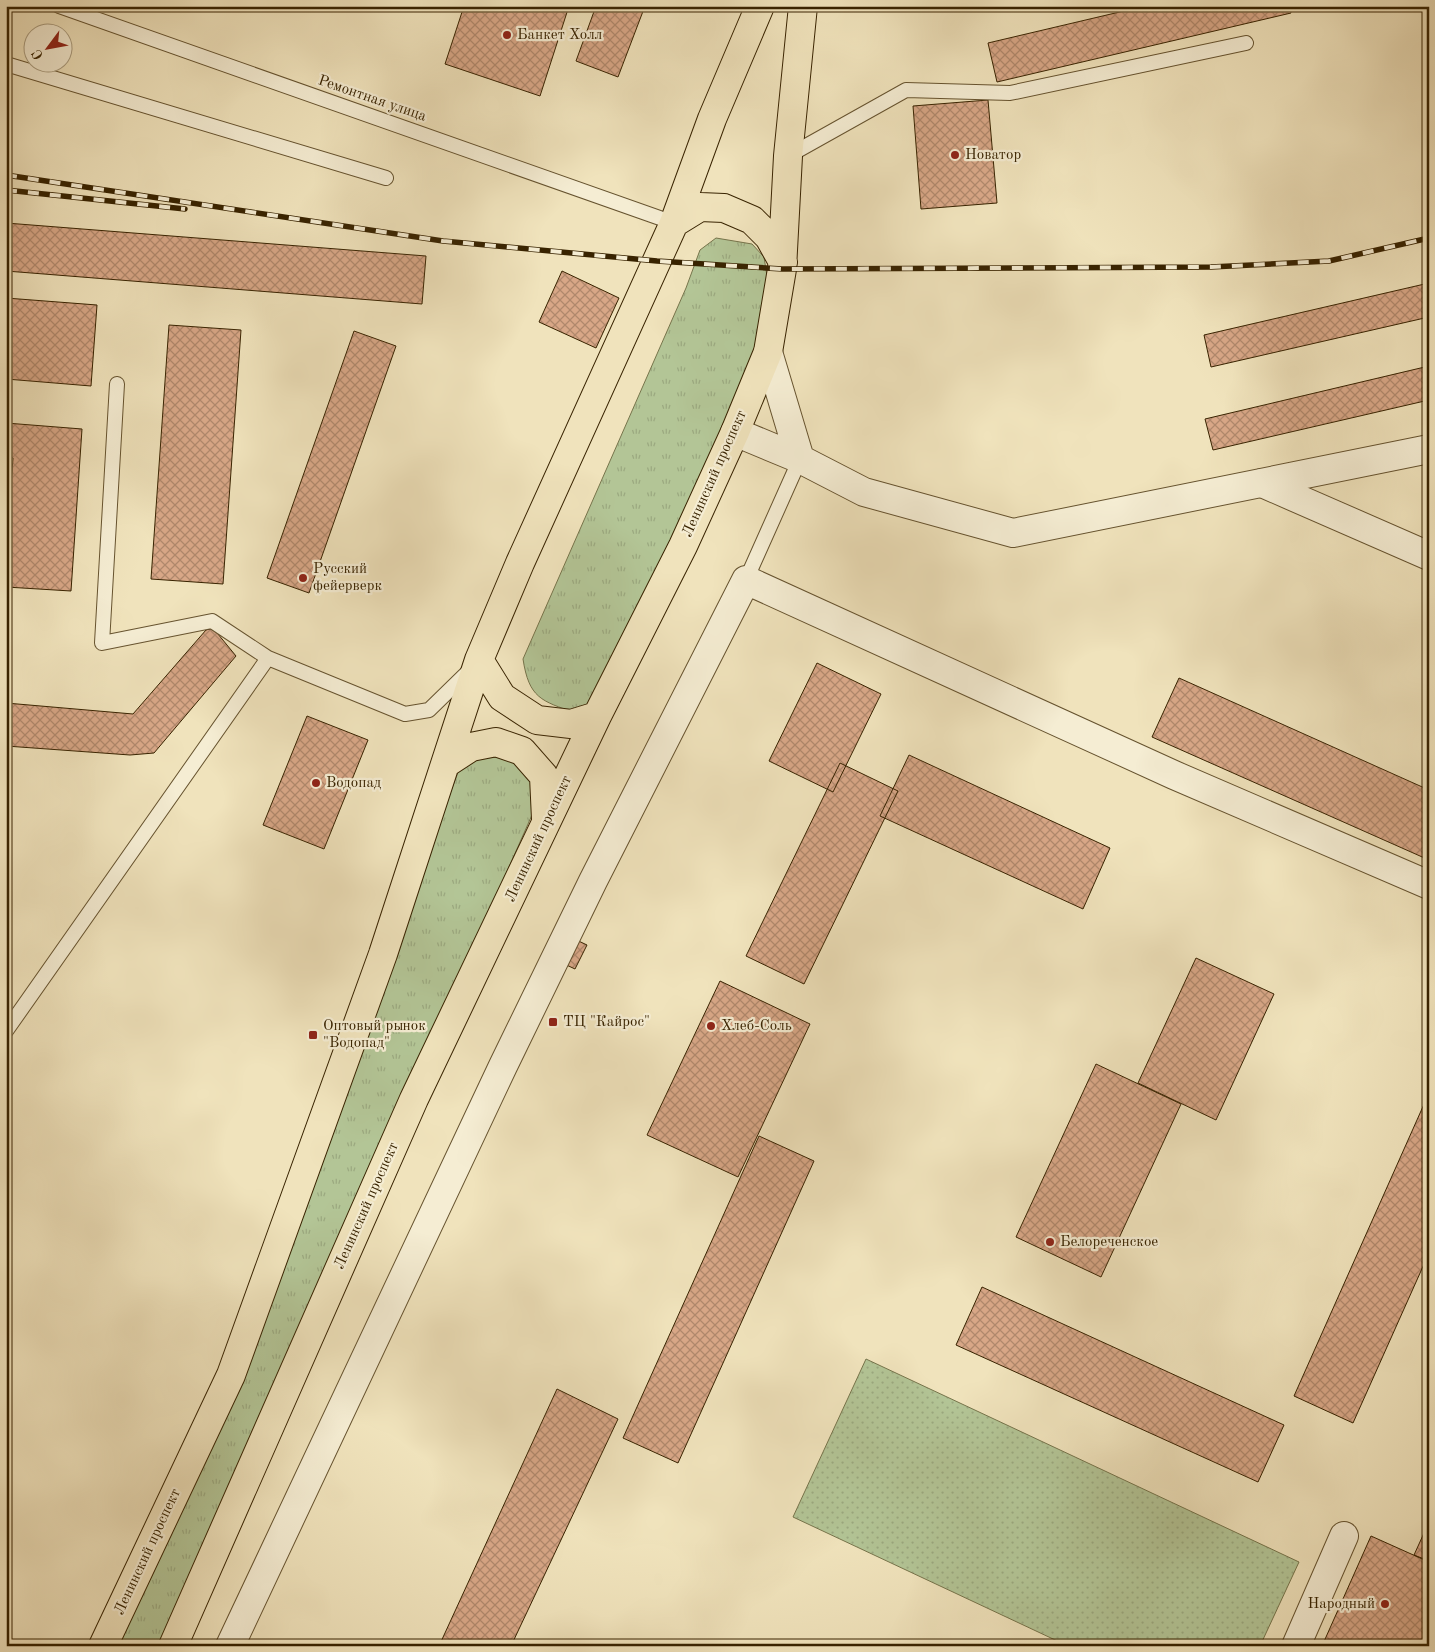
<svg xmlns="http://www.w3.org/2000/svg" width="1435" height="1652" font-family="'Old Standard TT',serif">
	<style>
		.grass { fill: url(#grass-tufts); stroke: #76744b }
		.park { fill: url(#park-dots); stroke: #76744b }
		.building { fill: url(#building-cross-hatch); stroke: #382300 }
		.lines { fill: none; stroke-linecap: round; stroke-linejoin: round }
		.service-casing { stroke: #66532f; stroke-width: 16 }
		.minor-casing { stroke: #66532f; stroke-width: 30 }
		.tertiary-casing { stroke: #66532f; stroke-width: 30 }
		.primary-casing { stroke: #382300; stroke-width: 30 }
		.service { stroke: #f5edd3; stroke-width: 14 }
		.minor { stroke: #f5edd3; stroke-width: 28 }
		.tertiary { stroke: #f5edd3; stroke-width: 28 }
		.primary { stroke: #f0e3bc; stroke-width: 28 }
		.rail-casing { stroke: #382300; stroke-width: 5.5 }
		.rail { stroke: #f5edd3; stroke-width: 4; stroke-dasharray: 11; stroke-linecap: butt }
		.poi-dot { fill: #8f2418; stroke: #f5edd3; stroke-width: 2 }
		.labels { text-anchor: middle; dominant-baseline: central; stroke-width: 4.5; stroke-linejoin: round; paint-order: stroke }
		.poi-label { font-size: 15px; fill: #382300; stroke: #f5edd3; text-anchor: start }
		.street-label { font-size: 15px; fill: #382300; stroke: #f5edd3 }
	</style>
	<defs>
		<pattern id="grass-tufts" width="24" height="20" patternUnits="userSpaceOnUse" patternTransform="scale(1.25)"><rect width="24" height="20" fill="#b3c596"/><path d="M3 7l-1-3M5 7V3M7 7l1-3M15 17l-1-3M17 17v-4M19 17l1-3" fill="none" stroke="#9ba980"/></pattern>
		<pattern id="park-dots" width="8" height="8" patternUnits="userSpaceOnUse" patternTransform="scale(1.25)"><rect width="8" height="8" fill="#b3c596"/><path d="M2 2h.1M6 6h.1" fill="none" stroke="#9ba980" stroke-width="1.8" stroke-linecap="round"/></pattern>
		<pattern id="building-cross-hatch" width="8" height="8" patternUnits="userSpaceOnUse" patternTransform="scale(1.25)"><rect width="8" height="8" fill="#d8a787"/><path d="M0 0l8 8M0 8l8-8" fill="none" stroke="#b0886c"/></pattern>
	</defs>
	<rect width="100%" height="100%" fill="#f0e3bc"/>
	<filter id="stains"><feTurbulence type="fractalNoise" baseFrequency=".004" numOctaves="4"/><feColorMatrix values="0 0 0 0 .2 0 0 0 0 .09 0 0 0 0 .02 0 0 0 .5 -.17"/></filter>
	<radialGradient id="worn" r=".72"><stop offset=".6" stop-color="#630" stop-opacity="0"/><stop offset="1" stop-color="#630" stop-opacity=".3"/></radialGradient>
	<path class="grass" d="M716,238L752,244L764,257L769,289L749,374L606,696L576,713C541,701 529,698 523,659L686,288L700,250Z
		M505,757L521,768L535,786L532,815L164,1646H103L231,1375L460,767L482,758Z"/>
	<path class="park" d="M866,1359L1299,1562L1260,1646H1068L793,1517Z"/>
	<path class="building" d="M464,6H569L540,96L445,64Z
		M596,6H645L618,77L576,61Z
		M1145,6H1289L1291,13L997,82L988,43Z
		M988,100L997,203L921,209L913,106Z
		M6,223L426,256L422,304L6,271Z
		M562,271L619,298L596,348L539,322Z
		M1429,283V317L1211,367L1204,335Z
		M6,298L97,305L91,386L6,379Z
		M169,325L241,330L223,584L151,579Z
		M354,331L396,346L309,593L267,578Z
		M1429,366V400L1213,450L1205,419Z
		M6,423L82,429L71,591L6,587V548L13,458L6,457Z
		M213,628L236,656L154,753L130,755L6,746V703L133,714L206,630Z
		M817,663L881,694L833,792L769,761Z
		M1179,678L1429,790V860L1152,737Z
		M307,716L368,740L324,849L263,825Z
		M909,755L1110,848L1083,909L880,816Z
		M840,763L898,791L804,984L746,956Z
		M570,937L587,945L575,969L558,961Z
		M1196,958L1274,994L1216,1120L1138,1083Z
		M720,981L810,1024L738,1177L647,1135Z
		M1096,1064L1181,1104L1101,1277L1016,1237Z
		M1429,1093V1253L1353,1423L1294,1396Z
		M759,1136L814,1161L678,1463L623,1438Z
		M982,1287L1284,1425L1258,1482L956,1345Z
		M557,1389L618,1419L511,1646H439Z
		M1429,1522V1561L1414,1555Z
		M1371,1536L1429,1562V1646H1322Z"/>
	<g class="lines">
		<defs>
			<path id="service" d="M59,6L674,223
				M6,64L386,178
				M788,156L906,90L1010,93L1246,43
				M117,384L102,643L212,621L268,658L405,714L429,710L470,670
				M746,580L800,459
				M6,1031L268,658"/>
			<path id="minor" d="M1262,483L1429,556
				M230,1646L503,1066L593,881L746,580L1174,775L1429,885
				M1296,1646L1344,1536"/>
			<path id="tertiary" d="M768,352L800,459
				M735,432L800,459L864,492L1013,533L1429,449"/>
			<path id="primary" d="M674,223L700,207L724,208L752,220L769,237L783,262
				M479,660L502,697L537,720L571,724L597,716
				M445,764L471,747L496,742L522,751L544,776L546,819
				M103,1646L231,1375L383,954L479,660L520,563L674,223L712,119L760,6
				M173,1646L414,1099L597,716L683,546L735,432L768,352L782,269L788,156L803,6"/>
		</defs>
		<use href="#service" class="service-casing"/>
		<use href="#minor" class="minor-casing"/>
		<use href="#tertiary" class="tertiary-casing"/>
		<use href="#primary" class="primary-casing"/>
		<use href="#service" class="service"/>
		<use href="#minor" class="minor"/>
		<use href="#tertiary" class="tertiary"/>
		<use href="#primary" class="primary"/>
		<defs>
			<path id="rail" d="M6,175L443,241L657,261L782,269L1211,267L1329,261L1429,238
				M6,190L185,209"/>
		</defs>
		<use href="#rail" class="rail-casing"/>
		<use href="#rail" class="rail"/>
	</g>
	<g class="poi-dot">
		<circle cx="507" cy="35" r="5"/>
		<circle cx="955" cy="155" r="5"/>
		<circle cx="303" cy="578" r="5"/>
		<circle cx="316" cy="783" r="5"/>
		<rect x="548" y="1017" width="10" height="10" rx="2.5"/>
		<circle cx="711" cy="1026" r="5"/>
		<rect x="308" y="1030" width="10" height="10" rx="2.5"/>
		<circle cx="1050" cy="1242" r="5"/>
		<circle cx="1385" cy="1604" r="5"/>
	</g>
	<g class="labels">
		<g class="poi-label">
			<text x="517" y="35">Банкет Холл</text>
			<text x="965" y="155">Новатор</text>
			<text x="313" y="569">Русский<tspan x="313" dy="17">фейерверк</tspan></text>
			<text x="326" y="783">Водопад</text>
			<text x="563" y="1022">ТЦ "Кайрос"</text>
			<text x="323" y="1026">Оптовый рынок<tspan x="323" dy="17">"Водопад"</tspan></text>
			<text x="721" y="1026">Хлеб-Соль</text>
			<text x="1060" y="1242">Белореченское</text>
			<text x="1375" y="1604" text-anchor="end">Народный</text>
		</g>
		<g class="street-label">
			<text transform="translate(372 99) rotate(19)">Ремонтная улица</text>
			<text transform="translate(715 474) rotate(-66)">Ленинский проспект</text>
			<text transform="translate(539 839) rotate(-65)">Ленинский проспект</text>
			<text transform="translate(367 1206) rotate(-66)">Ленинский проспект</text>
			<text transform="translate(148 1552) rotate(-65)">Ленинский проспект</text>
		</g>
	</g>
	<rect width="1435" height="1652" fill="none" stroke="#f0e3bc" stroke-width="25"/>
	<rect x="8" y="8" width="1420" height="1637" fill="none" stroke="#382300" stroke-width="2.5"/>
	<rect x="12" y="12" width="1410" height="1627" fill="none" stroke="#382300"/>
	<g transform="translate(48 48) rotate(238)"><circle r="24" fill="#f5edd3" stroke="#a99c7f"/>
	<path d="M0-4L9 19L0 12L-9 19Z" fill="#8f2418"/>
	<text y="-8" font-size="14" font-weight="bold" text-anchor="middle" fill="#382300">С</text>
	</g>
	<rect width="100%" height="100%" filter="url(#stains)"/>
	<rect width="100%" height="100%" fill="url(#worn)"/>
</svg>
